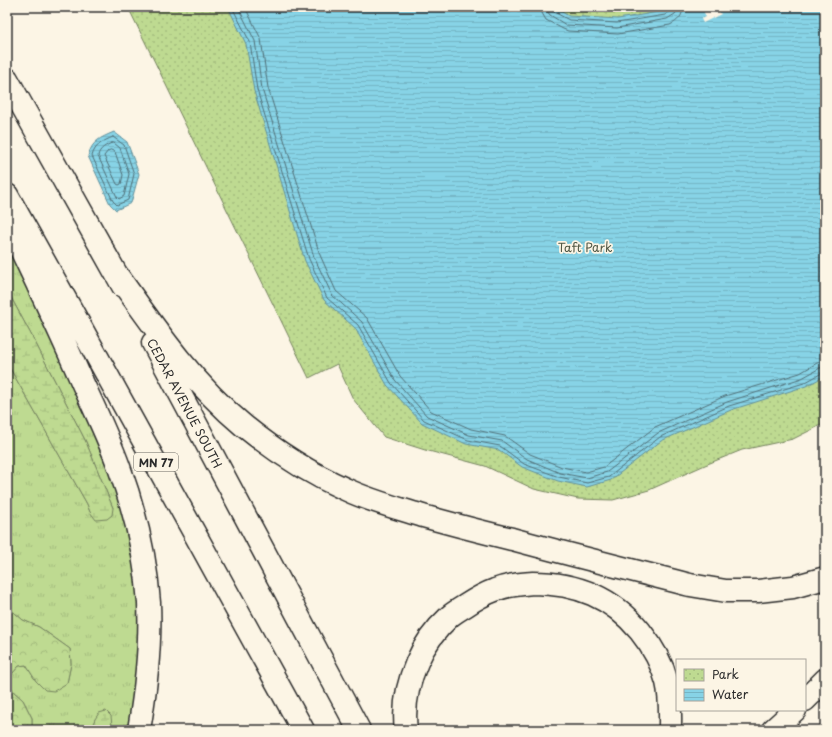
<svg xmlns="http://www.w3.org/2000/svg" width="832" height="737" font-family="'Playpen Sans',sans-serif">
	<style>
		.grass { fill: url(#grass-tufts); stroke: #74825e }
		.forest { fill: url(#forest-crowns); stroke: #74825e }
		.wetland { fill: url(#wetland-marsh); stroke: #74825e }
		.park { fill: url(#park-dots); stroke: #74825e }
		.water { fill: url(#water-rules); stroke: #62909b }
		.pier { fill: #fcf5e5 }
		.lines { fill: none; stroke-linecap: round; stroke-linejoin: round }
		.shore { stroke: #506e76; stroke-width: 1 }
		.highway-casing { stroke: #2b2b2b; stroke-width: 25 }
		.highway { stroke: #fcf5e5; stroke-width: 22 }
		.labels { text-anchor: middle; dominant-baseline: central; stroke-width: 3.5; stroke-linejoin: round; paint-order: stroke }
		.shield { fill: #fcf5e5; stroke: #6a6863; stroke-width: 1 }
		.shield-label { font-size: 11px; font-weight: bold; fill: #2b2b2b }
		.park-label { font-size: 12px; fill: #505744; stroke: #fcf5e5 }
		.street-label { font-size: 12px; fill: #2b2b2b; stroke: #fcf5e5 }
	</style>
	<defs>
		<pattern id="grass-tufts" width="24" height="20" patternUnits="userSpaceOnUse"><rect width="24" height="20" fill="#beda91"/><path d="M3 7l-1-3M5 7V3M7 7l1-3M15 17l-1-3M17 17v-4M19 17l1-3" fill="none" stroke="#a3bb7d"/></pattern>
		<pattern id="forest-crowns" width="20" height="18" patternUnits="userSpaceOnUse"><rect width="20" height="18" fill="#beda91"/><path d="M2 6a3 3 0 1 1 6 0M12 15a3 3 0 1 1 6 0" fill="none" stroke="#a3bb7d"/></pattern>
		<pattern id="wetland-marsh" width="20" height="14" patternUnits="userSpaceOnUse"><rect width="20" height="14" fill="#beda91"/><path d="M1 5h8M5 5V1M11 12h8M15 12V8" fill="none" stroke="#a3bb7d"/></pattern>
		<pattern id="park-dots" width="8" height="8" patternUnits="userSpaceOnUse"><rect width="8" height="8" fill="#beda91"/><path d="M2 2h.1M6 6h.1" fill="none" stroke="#a3bb7d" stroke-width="1.8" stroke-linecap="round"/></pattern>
		<pattern id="water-rules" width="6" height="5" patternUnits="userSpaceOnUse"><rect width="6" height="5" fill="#87d3e6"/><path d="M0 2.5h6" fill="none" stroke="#75b5c5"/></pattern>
	</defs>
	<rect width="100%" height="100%" fill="#fcf5e5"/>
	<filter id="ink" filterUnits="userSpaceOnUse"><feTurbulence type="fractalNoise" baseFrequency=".025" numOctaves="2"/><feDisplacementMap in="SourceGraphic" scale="8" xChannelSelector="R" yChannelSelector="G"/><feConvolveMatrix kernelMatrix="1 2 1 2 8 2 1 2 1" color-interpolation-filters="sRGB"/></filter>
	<g filter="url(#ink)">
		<path class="grass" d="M7,241L114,469L142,594L135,730H110L112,726L95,719L91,730H32V718L23,700L14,692L10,685L11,675L19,666L26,665L36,681L67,683L71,664L70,649L39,627L23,620L9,608L7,604V363L87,504L90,512L113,508L86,442L34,340L7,290Z"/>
		<path class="forest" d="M7,604L9,608L23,620L39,627L70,649L71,664L67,683L54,691L45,690L36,681L26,665L19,666L11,675L10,685L14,692L23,700L32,718V730H7Z"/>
		<path class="wetland" d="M7,290L34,340L86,442L113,508L112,515L107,519L96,520L90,512L87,504L7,363Z
			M106,711L111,716L112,726L110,730H91L95,719L99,713Z"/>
		<path class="park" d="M128,7H825V423L793,439L742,450L705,465L649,490L613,500L578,499L534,489L485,466L425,450L384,437L353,399L337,364L309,378Z"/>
		<path class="water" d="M228,7H553L569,16L618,19L664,11L672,7H825V376L806,386L731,410L661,441L611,480L587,487L558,481L522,467L499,450L466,444L422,423L387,385L355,328L324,300L305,261L254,91L246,44Z
			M114,132L127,142L139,174L131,203L116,210L110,204L88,156C92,141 100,138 114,132Z"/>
		<path class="pier" d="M705,7H712L715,13L719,11L721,14L703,23L701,19L706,17L703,10V9Z"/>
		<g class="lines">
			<path class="shore" d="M232,7L250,42L257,90L309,259L327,298L358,325L391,383L424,420L468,440L500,446L524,464L559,477L587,483L609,477L660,437L729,406L804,383L822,373L825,372
				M238,7L255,41L262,89L314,257L332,295L362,322L395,380L427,416L469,435L502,441L527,459L560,473L587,478L607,472L658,433L727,402L802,378L820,368L825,367
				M245,7L261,39L268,88L320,255L336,291L367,318L400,376L431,411L471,429L505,436L530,454L562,467L586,472L604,467L655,427L725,396L800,373L817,363L825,361
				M541,7L542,13L546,20L563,29L568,31L618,34L670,25C678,21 683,16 683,7
				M547,7V11L550,15L566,25L617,28L667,19L675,14L677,11V7
				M552,7V10L554,12L569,20L617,23L665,15L671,11L672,7
				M113,137L124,145L134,174L128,200L117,205L113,201L92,156C95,145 103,141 113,137Z
				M112,143H114L120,148L129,174L124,196L119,199L117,197L98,156C99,149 106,145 112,143Z
				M111,150L115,152L123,175L121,184L119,185L117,184L104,156L108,151Z"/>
			<defs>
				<path id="highway" d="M7,79L123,286
					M7,195L73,313L303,730
					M14,235C38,285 61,334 83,384C96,412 109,439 119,467C135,511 146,557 149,603C151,646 146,688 139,730
					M115,272C154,327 192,383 244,426C275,451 309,473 345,489C370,501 397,508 423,516C452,524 482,532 512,539C571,555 631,570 690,585L726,591H758L793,587L825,578
					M153,343L359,730
					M805,700L825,680
					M406,730C403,706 407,685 417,662C424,645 436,629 450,616C455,612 460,609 465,606C474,600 484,594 495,590C507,585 520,584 533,583C577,583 612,597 640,631C652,646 662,663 667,682C671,698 670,714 670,730
					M773,730L795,710"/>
			</defs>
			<use href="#highway" class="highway-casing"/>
			<use href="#highway" class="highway"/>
		</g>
	</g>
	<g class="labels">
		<rect class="shield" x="134" y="453" width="44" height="18" rx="3"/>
		<g class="shield-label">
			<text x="156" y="462">MN 77</text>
		</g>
		<g class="park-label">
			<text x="585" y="247">Taft Park</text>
		</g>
		<g class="street-label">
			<text transform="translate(185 403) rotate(62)">CEDAR AVENUE SOUTH</text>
		</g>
	</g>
	<rect width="832" height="737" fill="none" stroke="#fcf5e5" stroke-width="24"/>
	<rect x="12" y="12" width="808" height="713" fill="none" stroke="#2b2b2b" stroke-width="1.5" filter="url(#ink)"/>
	<rect x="676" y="659" width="130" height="52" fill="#fcf5e5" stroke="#a8a49b"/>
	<rect x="684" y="669" width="20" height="12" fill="url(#park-dots)" stroke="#a8a49b"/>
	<text x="712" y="679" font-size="12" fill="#2b2b2b">Park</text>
	<rect x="684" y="689" width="20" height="12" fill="url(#water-rules)" stroke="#a8a49b"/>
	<text x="712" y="699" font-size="12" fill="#2b2b2b">Water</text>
</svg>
